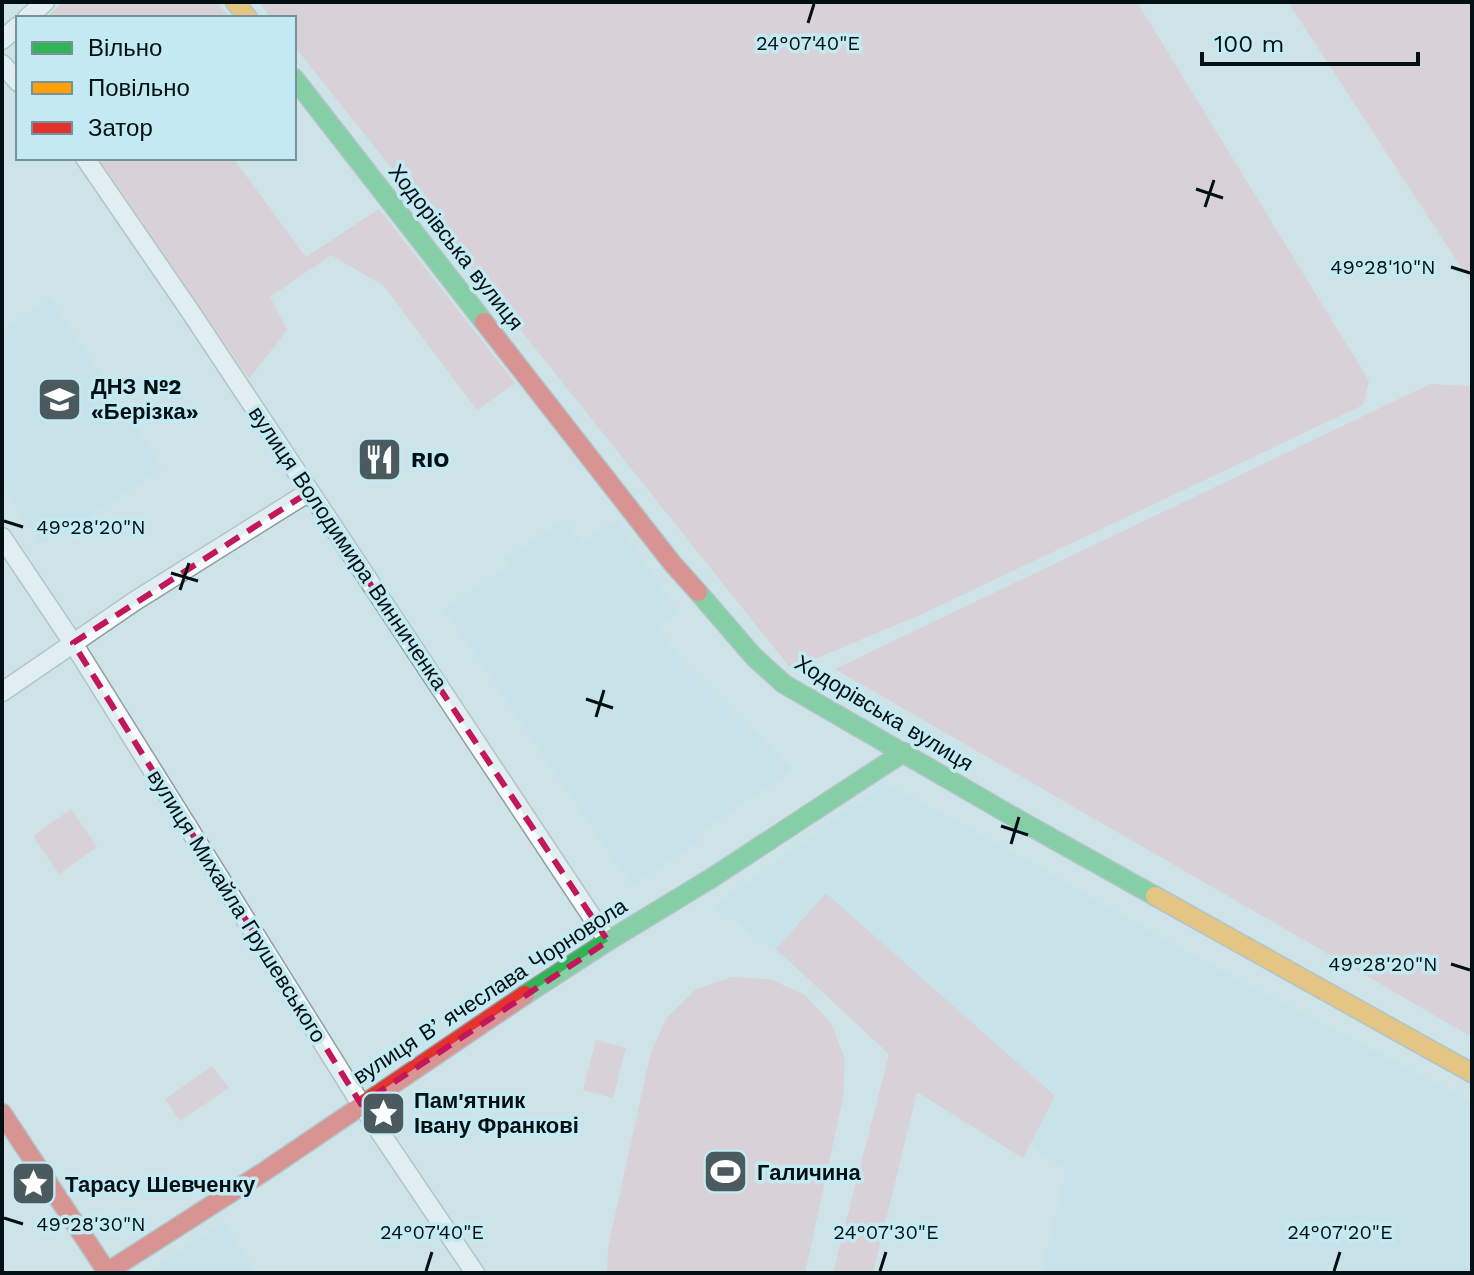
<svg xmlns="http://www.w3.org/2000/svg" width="1474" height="1275" font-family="'Work Sans',sans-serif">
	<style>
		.built { fill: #bfe3eb }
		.green { fill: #e5bac6 }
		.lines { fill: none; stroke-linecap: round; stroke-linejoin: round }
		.street-casing { stroke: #8e9ea2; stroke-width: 21 }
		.fast-casing { stroke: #8e9ea2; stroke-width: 21 }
		.slow-casing { stroke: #8e9ea2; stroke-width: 21 }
		.jam-casing { stroke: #8e9ea2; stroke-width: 21 }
		.street { stroke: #f8fbfc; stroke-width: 18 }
		.fast { stroke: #30b455; stroke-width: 18 }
		.slow { stroke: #ff9f0a; stroke-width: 18 }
		.jam { stroke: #e5322d; stroke-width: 18 }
		.marked { fill: none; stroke: #c2185b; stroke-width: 6; stroke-dasharray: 16 10; stroke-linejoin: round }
		.ticks { fill: none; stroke: #031013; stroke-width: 3 }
		.labels { text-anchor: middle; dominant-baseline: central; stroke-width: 7; stroke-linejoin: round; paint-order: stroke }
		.street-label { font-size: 22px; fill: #031013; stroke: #c3eaf2 }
		.poi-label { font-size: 22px; font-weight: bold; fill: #031013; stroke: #c3eaf2; text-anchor: start }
		.ticks-label { font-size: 20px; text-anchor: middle; fill: #031013; stroke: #c3eaf2; stroke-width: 7; stroke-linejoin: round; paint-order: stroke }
	</style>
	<rect width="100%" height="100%" fill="#cee3e8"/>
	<path class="built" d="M50,298L163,468L73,528L70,525L41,544L2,486V330Z
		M565,519L582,543L616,520L679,613L659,627L683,663L793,770L695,835L699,841L632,886L444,609L508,566L504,560Z
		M886,783L1002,846L1196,957L1472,1102V1273H1041L1066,1171L715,906Z
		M223,1221L257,1273H146Z"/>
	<path class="green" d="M63,2H217L230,18H46Z
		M259,2H1137L1369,381L1363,405L922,614L791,669L294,46V18H271Z
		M1288,2H1472V284Z
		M98,158H233L306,257L379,209L515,383L477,410L384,286L331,255L270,297L287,330L249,379Z
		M1430,384L1472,386V1037L835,669Z
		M71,809L97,847L59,874L33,836Z
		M826,893L1055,1096L1023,1158L917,1092L873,1273H833L889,1054L776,949Z
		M731,977L770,979L805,995L831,1023L845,1059L843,1098L805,1273H607L608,1247L651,1052L667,1017L695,990Z
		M596,1040L626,1048L613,1098L583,1090Z
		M212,1066L229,1088L180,1121L165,1099Z"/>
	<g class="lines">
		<defs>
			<path id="street" d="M27,18L45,2
				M2,40L18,26
				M2,64L18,82
				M85,158L190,311L608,941
				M2,537L73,643L361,1104L475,1273
				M2,692L135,601L309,492"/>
			<path id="fast" d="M294,78L484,322
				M698,592L754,657L784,684L1012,816L1155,896
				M525,995L608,941L710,879L904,752"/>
			<path id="slow" d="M235,2L248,18
				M1155,896L1472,1073"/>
			<path id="jam" d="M484,322L672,563L698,592
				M2,1113L107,1272L265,1171L525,995"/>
		</defs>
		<use href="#street" class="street-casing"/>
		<use href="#fast" class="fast-casing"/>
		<use href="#slow" class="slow-casing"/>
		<use href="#jam" class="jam-casing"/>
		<use href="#street" class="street"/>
		<use href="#fast" class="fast"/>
		<use href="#slow" class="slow"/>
		<use href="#jam" class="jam"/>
	</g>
	<path d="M0 0H1474V1275H0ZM309,492L608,941L361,1104L73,643Z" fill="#cee3e8" fill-opacity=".55" fill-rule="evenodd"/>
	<path class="marked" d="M309,492L608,941L361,1104L73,643Z"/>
	<path class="ticks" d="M808,23L814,4M1196,189L1223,198M1205,207L1214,180M1451,267L1470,273M4,521L23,527M171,573L198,581M180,590L189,563M586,699L613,708M596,717L604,690M1001,826L1028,835M1011,844L1019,817M1451,964L1470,970M4,1218L23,1224M426,1271L432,1252M880,1271L886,1252M1334,1271L1340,1252"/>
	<defs>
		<symbol id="school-square" viewBox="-11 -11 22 22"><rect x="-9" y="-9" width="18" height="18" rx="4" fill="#4a5a5e" stroke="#c3eaf2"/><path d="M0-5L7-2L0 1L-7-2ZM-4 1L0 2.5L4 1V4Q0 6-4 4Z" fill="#fff"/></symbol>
		<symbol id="restaurant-square" viewBox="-11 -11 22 22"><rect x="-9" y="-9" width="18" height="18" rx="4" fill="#4a5a5e" stroke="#c3eaf2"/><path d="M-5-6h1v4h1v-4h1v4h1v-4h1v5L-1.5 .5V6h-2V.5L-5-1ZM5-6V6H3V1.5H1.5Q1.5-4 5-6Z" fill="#fff"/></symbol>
		<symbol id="sight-square" viewBox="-11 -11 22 22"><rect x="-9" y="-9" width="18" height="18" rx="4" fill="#4a5a5e" stroke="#c3eaf2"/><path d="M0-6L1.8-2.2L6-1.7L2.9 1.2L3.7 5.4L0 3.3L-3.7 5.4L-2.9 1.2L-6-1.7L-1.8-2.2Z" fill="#fff"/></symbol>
		<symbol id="stadium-square" viewBox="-11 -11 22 22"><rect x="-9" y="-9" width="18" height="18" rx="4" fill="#4a5a5e" stroke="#c3eaf2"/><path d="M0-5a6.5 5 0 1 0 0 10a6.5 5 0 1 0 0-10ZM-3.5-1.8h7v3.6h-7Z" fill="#fff"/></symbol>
	</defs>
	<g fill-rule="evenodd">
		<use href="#school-square" x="34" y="374" width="51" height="51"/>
		<use href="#restaurant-square" x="354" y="434" width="51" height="51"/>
		<use href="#sight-square" x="358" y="1088" width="51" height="51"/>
		<use href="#stadium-square" x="700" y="1146" width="51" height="51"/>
		<use href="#sight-square" x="8" y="1158" width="51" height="51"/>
	</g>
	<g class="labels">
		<g class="street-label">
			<text transform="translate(456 247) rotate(52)">Ходорівська вулиця</text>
			<text transform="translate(348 548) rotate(56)">вулиця Володимира Винниченка</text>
			<text transform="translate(884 713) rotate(31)">Ходорівська вулиця</text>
			<text transform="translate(237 906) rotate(58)">вулиця Михайла Грушевського</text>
			<text transform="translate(490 991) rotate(-33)">вулиця Вʼячеслава Чорновола</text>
		</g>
		<g class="poi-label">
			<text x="91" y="386">ДНЗ №2<tspan x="91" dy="25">«Берізка»</tspan></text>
			<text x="411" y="459">RIO</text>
			<text x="414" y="1100">Пам'ятник<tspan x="414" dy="25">Івану Франкові</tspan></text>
			<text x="757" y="1172">Галичина</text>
			<text x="65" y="1184">Тарасу Шевченку</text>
		</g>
	</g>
	<g class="ticks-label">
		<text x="808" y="50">24°07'40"E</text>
		<text x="1383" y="274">49°28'10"N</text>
		<text x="91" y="534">49°28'20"N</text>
		<text x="1383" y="971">49°28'20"N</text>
		<text x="91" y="1231">49°28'30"N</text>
		<text x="432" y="1239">24°07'40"E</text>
		<text x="886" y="1239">24°07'30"E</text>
		<text x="1340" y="1239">24°07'20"E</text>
	</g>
	<rect width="1474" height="1275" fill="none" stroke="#031013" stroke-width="8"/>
	<rect x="16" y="16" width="280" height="144" fill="#c3eaf2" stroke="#769399" stroke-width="2"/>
	<rect x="32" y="42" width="40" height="12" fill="#30b455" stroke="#769399" stroke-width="2"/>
	<text x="88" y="56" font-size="24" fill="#031013">Вільно</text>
	<rect x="32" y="82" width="40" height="12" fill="#ff9f0a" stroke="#769399" stroke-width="2"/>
	<text x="88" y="96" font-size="24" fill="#031013">Повільно</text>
	<rect x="32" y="122" width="40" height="12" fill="#e5322d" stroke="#769399" stroke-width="2"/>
	<text x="88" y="136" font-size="24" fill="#031013">Затор</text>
	<path d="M1202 52v12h216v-12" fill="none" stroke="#031013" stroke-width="4"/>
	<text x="1214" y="52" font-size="24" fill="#031013" stroke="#c3eaf2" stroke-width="6" paint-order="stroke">100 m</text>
</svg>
